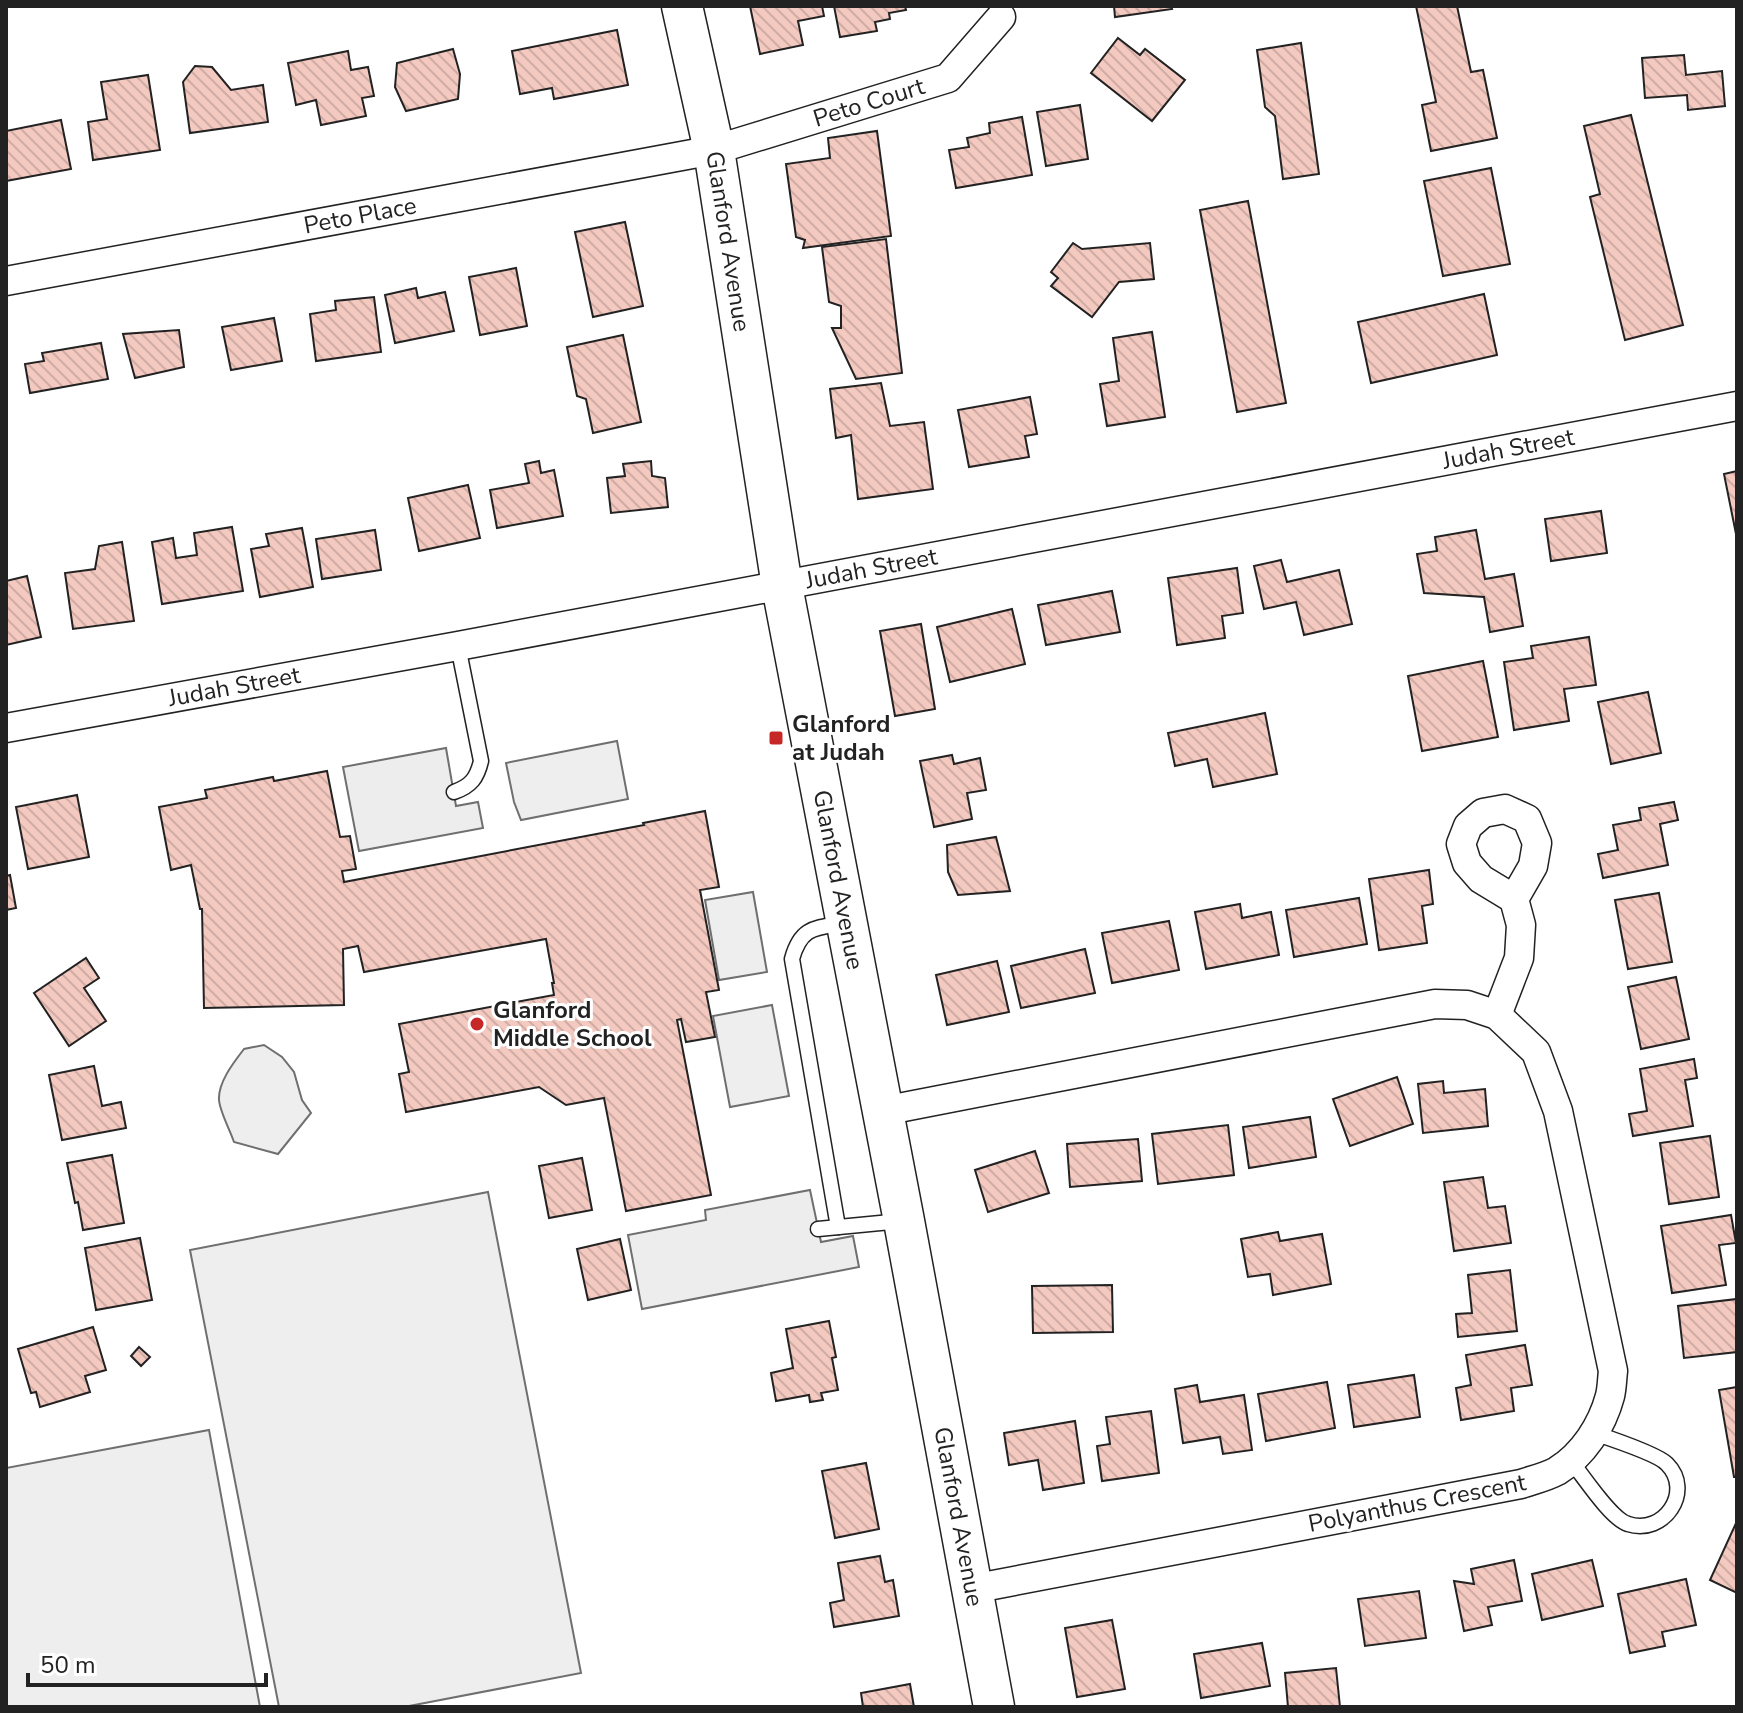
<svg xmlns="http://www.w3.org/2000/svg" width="1743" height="1713" viewBox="0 0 1743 1713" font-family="'Nunito Sans',sans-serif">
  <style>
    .green { fill: #eee; stroke: #6f6f6f; stroke-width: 2 }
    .parking { fill: #ededed; stroke: #6f6f6f; stroke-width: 2 }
    .building { fill: url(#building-back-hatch); stroke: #222; stroke-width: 2 }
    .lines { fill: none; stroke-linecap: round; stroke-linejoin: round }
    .service-casing { stroke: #222; stroke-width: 17 }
    .minor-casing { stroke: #222; stroke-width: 31 }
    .secondary-casing { stroke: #222; stroke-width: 43 }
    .service { stroke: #fff; stroke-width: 14 }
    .minor { stroke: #fff; stroke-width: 28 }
    .secondary { stroke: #fff; stroke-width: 40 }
    .poi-dot { fill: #c62828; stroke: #fff; stroke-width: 3 }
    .labels { text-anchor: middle; stroke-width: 6; stroke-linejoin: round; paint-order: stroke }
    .street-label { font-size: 24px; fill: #222; stroke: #fff }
    .poi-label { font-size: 24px; font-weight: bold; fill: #222; stroke: #fff; text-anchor: start }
  </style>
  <defs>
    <pattern id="building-back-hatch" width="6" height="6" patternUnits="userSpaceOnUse" patternTransform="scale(2)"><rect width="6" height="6" fill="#f3c9c0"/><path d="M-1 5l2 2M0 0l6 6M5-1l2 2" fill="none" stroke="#d0aca5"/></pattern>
  </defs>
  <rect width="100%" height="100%" fill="#fff"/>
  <g class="green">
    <path d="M617 741 628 799 521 820 514 802 506 763Z"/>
    <path d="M753 892 767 972 719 980 705 900Z"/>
    <path d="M772 1005 789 1096 730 1107 713 1016Z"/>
    <path d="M264 1045 282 1057 294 1072 302 1100 311 1113 278 1154 234 1142C230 1130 220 1112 219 1100 218 1082 234 1062 244 1049Z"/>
    <path d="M488 1192 581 1673 404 1707H279L190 1250Z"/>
    <path d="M209 1430 260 1707H6V1468Z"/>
  </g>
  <g class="parking">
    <path d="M446 748 456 806 478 802 483 828 359 851 343 767Z"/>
    <path d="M810 1190 821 1242 853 1236 859 1267 642 1309 628 1235 706 1220 705 1210Z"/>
  </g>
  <g class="building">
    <path d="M750 6H822L824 16 798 21 803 45 760 54Z"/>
    <path d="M834 6H905L906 10 889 13 890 19 875 22 877 31 840 37Z"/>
    <path d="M1114 6H1171L1172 9 1115 17Z"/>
    <path d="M1416 6H1457L1471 72 1483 70 1497 138 1431 151 1422 105 1436 102Z"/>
    <path d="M617 30 628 85 554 99 552 88 520 94 512 51Z"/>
    <path d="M1118 38 1140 55 1145 49 1185 80 1152 121 1091 73Z"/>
    <path d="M1301 43 1319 174 1283 179 1275 116 1265 107 1257 50Z"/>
    <path d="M453 49 460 74 458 99 406 111 395 87 397 63Z"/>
    <path d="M348 51 351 70 368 67 374 96 362 98 366 116 321 125 316 100 296 105 288 63Z"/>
    <path d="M1684 55 1686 75 1722 71 1725 106 1688 110 1687 95 1645 98 1642 58Z"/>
    <path d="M195 66 212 67 231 90 263 85 268 122 190 133 183 82Z"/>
    <path d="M148 75 160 150 93 160 88 122 107 119 101 82Z"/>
    <path d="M1080 105 1088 159 1046 166 1037 112Z"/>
    <path d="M1631 115 1683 325 1625 340 1590 197 1600 194 1584 126Z"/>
    <path d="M1022 117 1032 175 956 188 949 150 969 147 967 138 990 133 989 123Z"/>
    <path d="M61 120 71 169 6 181V131Z"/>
    <path d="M877 131 891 236 803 248 805 240 796 237 786 164 830 158 828 138Z"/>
    <path d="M1491 168 1510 264 1443 276 1424 181Z"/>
    <path d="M1248 201 1286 403 1237 412 1200 210Z"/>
    <path d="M625 222 643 306 593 317 575 232Z"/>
    <path d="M886 239 902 373 856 379 832 328H841V306L829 302 822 247Z"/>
    <path d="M1073 243 1082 249 1150 243 1154 279 1119 282 1092 317 1051 286 1058 278 1051 272Z"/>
    <path d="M516 268 527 326 480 335 469 277Z"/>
    <path d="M416 288 418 298 445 292 454 331 395 343 385 295Z"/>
    <path d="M1484 294 1497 355 1371 383 1358 322Z"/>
    <path d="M374 297 381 352 316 361 310 314 336 310 335 301Z"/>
    <path d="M274 318 282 361 231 370 222 327Z"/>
    <path d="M179 330 184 367 135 378 123 334Z"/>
    <path d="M1152 332 1165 417 1107 426 1100 384 1119 381 1113 338Z"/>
    <path d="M623 335 641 422 593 433 586 399 577 396 567 347Z"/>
    <path d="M101 343 108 379 30 393 25 364 44 361 42 353Z"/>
    <path d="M881 383 890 426 924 422 933 489 858 499 851 435 836 438 830 389Z"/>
    <path d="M1030 397 1037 434 1025 436 1029 457 969 467 958 410Z"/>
    <path d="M539 461 541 473 554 470 563 516 497 528 490 490 529 483 525 464Z"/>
    <path d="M651 461 652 476 665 478 668 507 611 513 607 478 625 476 623 464Z"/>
    <path d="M1737 471V533L1736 534 1724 474Z"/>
    <path d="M468 485 480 538 419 551 408 498Z"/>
    <path d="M1601 511 1607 553 1551 561 1545 519Z"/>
    <path d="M232 527 243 591 162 604 152 542 173 538 176 558 197 555 194 533Z"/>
    <path d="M302 528 313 587 260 597 251 549 269 546 266 534Z"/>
    <path d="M375 530 381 570 322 579 316 539Z"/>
    <path d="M1476 530 1485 579 1514 574 1523 626 1490 632 1484 597 1424 593 1417 554 1437 551 1435 537Z"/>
    <path d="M122 542 134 621 73 629 65 573 95 569 99 546Z"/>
    <path d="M1281 560 1287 582 1339 570 1352 624 1304 635 1296 602 1264 609 1254 566Z"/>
    <path d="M1237 568 1243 613 1222 616 1225 638 1177 645 1168 578Z"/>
    <path d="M27 576 41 637 6 645V581Z"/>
    <path d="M1112 591 1120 632 1046 645 1038 605Z"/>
    <path d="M1012 609 1025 664 950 682 937 627Z"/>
    <path d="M921 624 935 709 895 716 880 631Z"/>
    <path d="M1589 637 1596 685 1564 689 1569 721 1514 730 1504 662 1533 658 1531 646Z"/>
    <path d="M1483 661 1498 737 1422 751 1408 676Z"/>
    <path d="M1648 692 1661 753 1611 764 1598 702Z"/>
    <path d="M1265 713 1277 774 1213 787 1207 759 1175 766 1168 733Z"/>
    <path d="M952 755 954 764 980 758 986 790 967 793 972 819 934 827 920 761Z"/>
    <path d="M327 771 340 837 350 836 356 869 342 871 344 882 644 825 643 823 705 811 719 887 700 890 719 990 706 992 715 1037 686 1042 681 1019 677 1020 711 1195 626 1211 604 1098 566 1105 539 1087 406 1112 399 1074 409 1072 399 1024 554 995 552 983H554L546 939 364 972 358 946 343 949 344 1005 204 1008 202 909H200L191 865 171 870 159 807 207 798 205 790 273 777 274 781Z"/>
    <path d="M77 795 89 857 28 869 16 807Z"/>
    <path d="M1674 802 1678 820 1660 824 1668 865 1603 878 1598 854 1618 850 1613 825 1641 820 1639 808Z"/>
    <path d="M996 837 1010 891 958 895 948 872 947 845Z"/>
    <path d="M1429 870 1433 904 1422 906 1427 943 1379 950 1369 879Z"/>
    <path d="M10 875 16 908 6 910V876Z"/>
    <path d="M1659 893 1672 962 1628 969 1615 900Z"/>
    <path d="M1359 898 1367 944 1294 957 1286 910Z"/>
    <path d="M1240 904 1242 918 1271 912 1279 955 1206 969 1195 912Z"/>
    <path d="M1169 921 1179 970 1112 983 1102 933Z"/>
    <path d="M1085 949 1095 993 1021 1008 1011 966Z"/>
    <path d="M86 958 99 978 84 988 106 1021 69 1046 34 993Z"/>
    <path d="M997 961 1009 1012 947 1025 936 975Z"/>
    <path d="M1676 977 1689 1039 1641 1049 1628 987Z"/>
    <path d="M1694 1059 1697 1078 1685 1080 1693 1126 1633 1136 1629 1114 1647 1111 1640 1069Z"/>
    <path d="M94 1066 102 1106 121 1102 126 1128 62 1140 49 1075Z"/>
    <path d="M1397 1077 1413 1124 1350 1146 1333 1099Z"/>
    <path d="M1443 1081 1444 1093 1485 1089 1488 1126 1423 1133 1418 1084Z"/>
    <path d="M1310 1117 1316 1157 1249 1168 1243 1127Z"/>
    <path d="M1228 1125 1234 1175 1158 1184 1152 1134Z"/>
    <path d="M1710 1136 1719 1197 1669 1204 1660 1143Z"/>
    <path d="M1138 1139 1142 1181 1070 1187 1067 1144Z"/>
    <path d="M1035 1151 1049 1193 988 1212 975 1170Z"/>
    <path d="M112 1155 124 1223 83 1230 78 1202 75 1203 67 1163Z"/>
    <path d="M582 1158 592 1210 549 1218 539 1166Z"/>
    <path d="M1483 1177 1488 1208 1505 1206 1511 1243 1454 1251 1444 1182Z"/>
    <path d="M1731 1215 1736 1243 1719 1245 1726 1285 1672 1293 1661 1226Z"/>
    <path d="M1278 1232 1280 1241 1322 1234 1331 1284 1273 1295 1270 1274 1248 1277 1241 1239Z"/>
    <path d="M140 1238 152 1300 96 1310 85 1248Z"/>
    <path d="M620 1239 631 1290 588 1300 577 1249Z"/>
    <path d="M1510 1270 1517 1331 1458 1337 1456 1314 1472 1313 1468 1275Z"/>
    <path d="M1112 1285 1113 1332 1033 1333 1032 1286Z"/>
    <path d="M1737 1299V1352L1684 1358 1678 1306Z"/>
    <path d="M829 1321 836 1357 832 1358 838 1390 821 1393 823 1400 810 1402 809 1395 776 1401 771 1373 793 1368 786 1329Z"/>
    <path d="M93 1327 106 1370 85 1376 90 1392 40 1407 36 1392 31 1393 18 1349Z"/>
    <path d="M1525 1345 1532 1385 1511 1388 1514 1411 1461 1420 1456 1388 1471 1385 1466 1355Z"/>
    <path d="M139 1347 150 1357 141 1366 131 1356Z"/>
    <path d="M1414 1375 1420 1417 1354 1427 1348 1385Z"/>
    <path d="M1327 1382 1335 1428 1266 1441 1258 1394Z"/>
    <path d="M1197 1385 1200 1402 1244 1395 1252 1450 1223 1454 1220 1437 1183 1443 1175 1389Z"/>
    <path d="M1737 1387V1477H1734L1719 1390Z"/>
    <path d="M1151 1411 1159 1473 1102 1481 1097 1446 1110 1444 1106 1417Z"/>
    <path d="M1075 1421 1084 1483 1043 1490 1038 1460 1009 1465 1004 1433Z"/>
    <path d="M866 1463 879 1529 835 1538 822 1471Z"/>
    <path d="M1737 1521V1593L1710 1580Z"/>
    <path d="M880 1556 885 1582 893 1580 899 1616 834 1627 830 1603 844 1600 838 1563Z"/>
    <path d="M1514 1560 1522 1601 1488 1607 1492 1625 1464 1631 1454 1581 1474 1584 1471 1569Z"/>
    <path d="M1592 1560 1603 1606 1542 1620 1532 1574Z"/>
    <path d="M1686 1579 1696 1625 1662 1632 1665 1646 1630 1653 1618 1594Z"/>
    <path d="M1419 1591 1426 1638 1365 1646 1358 1599Z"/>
    <path d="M1112 1620 1125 1689 1077 1697 1065 1628Z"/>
    <path d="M1262 1643 1270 1686 1201 1698 1194 1654Z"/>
    <path d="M1336 1668 1340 1707H1288L1285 1673Z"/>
    <path d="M910 1684 914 1707H863L861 1693Z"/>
  </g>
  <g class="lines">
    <defs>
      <g id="service">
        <path d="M454 792C471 786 477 778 481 761L458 646"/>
        <path d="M838 1227 792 959C801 926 816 928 845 923"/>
        <path d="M818 1229 901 1221"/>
        <path d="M1571 1461C1584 1477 1611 1519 1628 1524 1664 1536 1694 1491 1667 1464 1659 1455 1609 1438 1594 1433"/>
      </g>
      <g id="minor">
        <path id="s1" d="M6 281 714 150 948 78 1001 17"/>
        <path id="s2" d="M6 728 458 646 1737 406"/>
        <path d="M1497 1015 1519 958 1521 925 1514 899 1533 866 1537 843 1527 819 1505 809 1483 813 1468 826 1461 844 1467 863 1481 879 1514 899"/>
        <path d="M883 1111 1435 1004 1467 1005 1497 1015 1536 1052 1558 1111 1613 1371C1612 1379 1612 1388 1610 1396 1602 1426 1583 1455 1557 1471 1546 1477 1533 1480 1521 1484L972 1589"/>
      </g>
      <g id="secondary">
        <path id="s3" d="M682 6 714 150 782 586 904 1221 994 1707"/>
      </g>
    </defs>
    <use href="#service" class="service-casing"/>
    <use href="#minor" class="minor-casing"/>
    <use href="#secondary" class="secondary-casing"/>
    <use href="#service" class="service"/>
    <use href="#minor" class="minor"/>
    <use href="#secondary" class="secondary"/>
  </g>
  <g class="poi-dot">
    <rect x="768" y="730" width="16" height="16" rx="4"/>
    <circle cx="477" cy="1024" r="8"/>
  </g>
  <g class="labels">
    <g class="street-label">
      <text dy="8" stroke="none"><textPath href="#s1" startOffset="882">Peto Court</textPath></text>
      <text dy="8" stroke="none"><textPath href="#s1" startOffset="360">Peto Place</textPath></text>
      <text dy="8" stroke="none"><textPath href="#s3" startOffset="240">Glanford Avenue</textPath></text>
      <text dy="8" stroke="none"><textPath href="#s2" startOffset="1528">Judah Street</textPath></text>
      <text dy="8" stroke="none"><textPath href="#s2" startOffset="880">Judah Street</textPath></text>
      <text dy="8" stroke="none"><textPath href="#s2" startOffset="232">Judah Street</textPath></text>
      <text dy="8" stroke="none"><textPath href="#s3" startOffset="888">Glanford Avenue</textPath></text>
      <text transform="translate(1417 1503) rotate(-11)" y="8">Polyanthus Crescent</text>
      <text dy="8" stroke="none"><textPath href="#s3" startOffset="1536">Glanford Avenue</textPath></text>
    </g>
    <g class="poi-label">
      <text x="792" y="732">Glanford<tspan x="792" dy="28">at Judah</tspan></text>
      <text x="493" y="1018">Glanford<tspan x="493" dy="28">Middle School</tspan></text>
    </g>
  </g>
  <rect width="1743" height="1713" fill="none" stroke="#222222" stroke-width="16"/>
  <path d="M28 1673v12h238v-12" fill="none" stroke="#222222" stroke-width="4"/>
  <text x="40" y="1673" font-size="24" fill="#222222" stroke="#ffffff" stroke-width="6" paint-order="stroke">50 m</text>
</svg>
